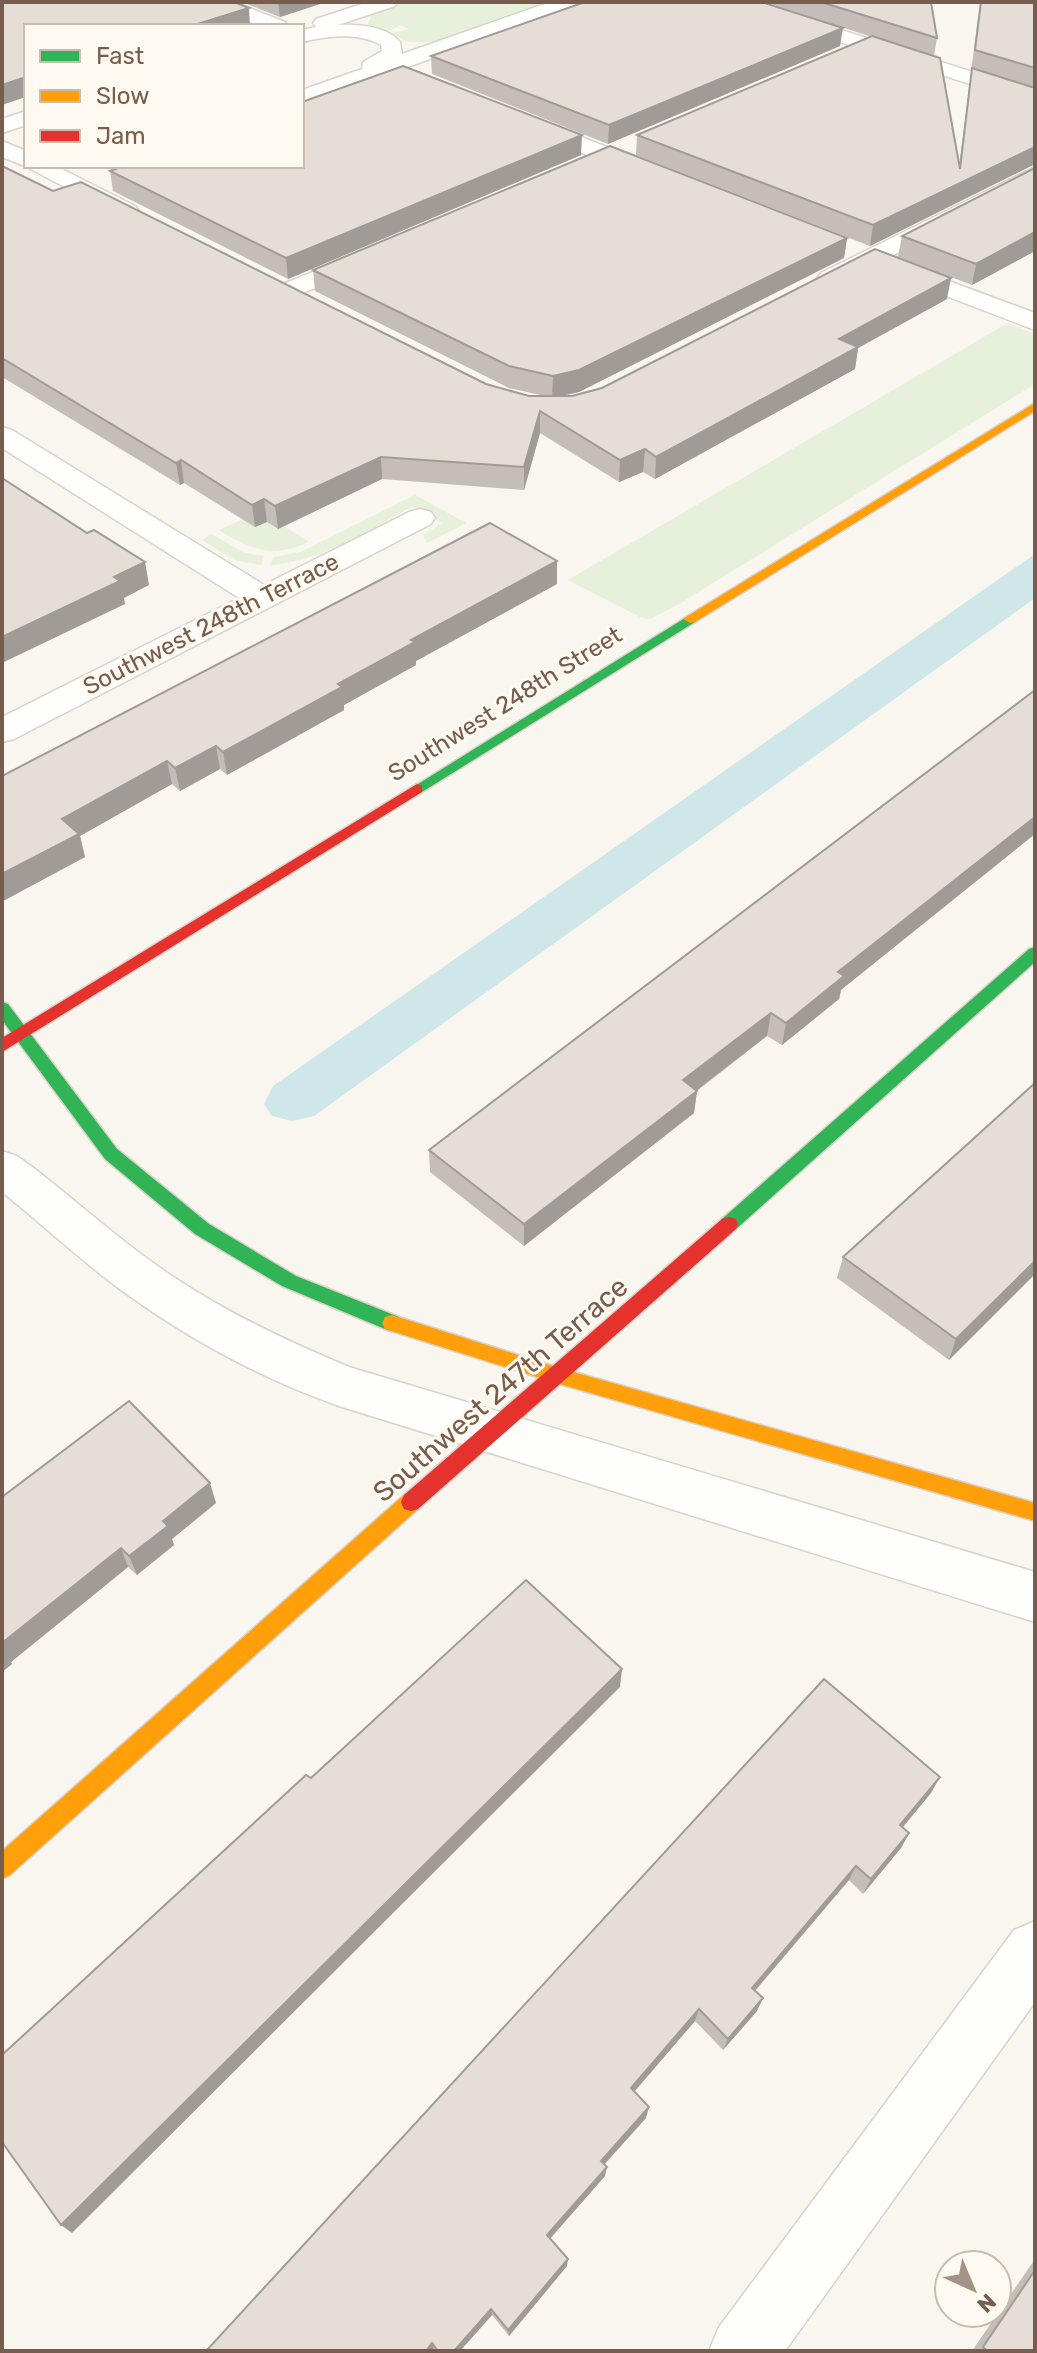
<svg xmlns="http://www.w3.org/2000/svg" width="1037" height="2353" viewBox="0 0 1037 2353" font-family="Rubik,sans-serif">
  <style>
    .green { fill: #e6f0da }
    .water { fill: #d0e7e9 }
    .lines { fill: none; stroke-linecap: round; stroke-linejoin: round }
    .street-casing { stroke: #d8d2cc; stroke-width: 3 }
    .fast-casing { stroke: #d9d1ca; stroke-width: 3 }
    .slow-casing { stroke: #d9d1ca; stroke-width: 3 }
    .jam-casing { stroke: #d9d1ca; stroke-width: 3 }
    .street { fill: #fefefd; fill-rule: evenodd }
    .fast { fill: #30b455; fill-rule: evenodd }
    .slow { fill: #ff9f0a; fill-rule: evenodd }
    .jam { fill: #e5322d; fill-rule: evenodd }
    .wall { fill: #c5beb8 }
    .shaded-wall { fill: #a09b96 }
    .building { fill: #e5ddd6; stroke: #a09b96; stroke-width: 2 }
    .labels { text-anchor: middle; stroke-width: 6; stroke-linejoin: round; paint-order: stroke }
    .far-street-label { font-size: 24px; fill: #785c4d; stroke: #fffaf1 }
    .street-label { font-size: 28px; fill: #785c4d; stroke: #fffaf1 }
  </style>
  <rect width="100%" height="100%" fill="#f9f5ef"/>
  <g class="green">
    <path d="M405 2H554L438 42H408L391 33 409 29 400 25 388 32 368 25 371 14Z"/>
    <path d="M1008 323 1035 335V384L679 604 650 619 642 618 568 580Z"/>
    <path d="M415 495 466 523 427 543 423 535 442 523 412 507C368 530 322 561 271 565L273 557 301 552Z"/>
    <path d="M243 519 267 522 278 529 283 526 309 542C272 558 252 551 219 530Z"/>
    <path d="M211 534 245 553 264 556 261 565 234 560 202 540Z"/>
  </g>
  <path class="water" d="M1035 554V598L314 1116 292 1121 272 1116 264 1104 273 1086Z"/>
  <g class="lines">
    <defs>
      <g id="street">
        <path d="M207 2H234L285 22 288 26H260L210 6Z"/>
        <path d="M368 2H398L395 6 338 25C358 24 387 26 400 42L402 54 550 2H579L576 6 405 68 456 87 459 92 456 97H440L385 74 302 103V90L362 69 363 62 382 51 381 45C356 32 328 36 302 42V30L316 27 313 23 316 19Z"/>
        <path d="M724 2H754L1035 92V105L727 6Z"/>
        <path d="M26 111V125L2 133V119Z"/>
        <path d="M527 116 661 168 664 173 661 178H645L519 128 516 123Z"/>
        <path d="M2 141 26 151V166H56L135 206 139 211 135 216H119L27 167 2 157Z"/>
        <path d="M1035 167V183L839 283H821L817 278 821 273Z"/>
        <path d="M368 250 377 252 380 257 377 262 296 296H278L274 291 278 286Z"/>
        <path d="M892 260 1035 313V330L883 272 880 267 883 262Z"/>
        <path d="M2 427 12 430 264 585 409 512 420 509 431 512 435 518 431 524 14 739 2 742V717L239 598 2 448Z"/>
        <path d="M2 1151 17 1156 35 1169C81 1205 125 1245 175 1278 229 1314 289 1342 349 1367L1035 1572V1622L339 1406C262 1379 187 1338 121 1290 80 1260 42 1224 2 1192Z"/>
        <path d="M1035 1921V2002L785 2351H709L719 2327 1014 1930Z"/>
      </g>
      <g id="fast">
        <path d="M690 615 697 619 695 622 422 792H412L410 789Z"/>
        <path d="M1035 947V962L736 1229H722L720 1224 722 1219 1029 949Z"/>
        <path d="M2 1002 8 1004 117 1149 209 1224 296 1276 399 1317 402 1323 399 1329 392 1331 385 1329 282 1286 195 1234 105 1159 2 1020Z"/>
      </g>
      <g id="slow">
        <path d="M1035 403V411L695 622 690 623 683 619Z"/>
        <path d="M392 1315 556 1367 1035 1503V1521L556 1383 385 1329 382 1323 385 1317Z"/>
        <path d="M411 1493 418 1495 421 1502 418 1509 10 1875 2 1879V1851L404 1495Z"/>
      </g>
      <g id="jam">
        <path d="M417 784 422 786V792L2 1052V1038Z"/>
        <path d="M729 1217 736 1219 738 1224 736 1229 418 1509 411 1511 404 1509 401 1502 404 1495 722 1219Z"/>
      </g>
    </defs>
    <use href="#street" class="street-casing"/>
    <use href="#fast" class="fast-casing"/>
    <use href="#slow" class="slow-casing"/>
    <use href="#jam" class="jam-casing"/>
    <use href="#street" class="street"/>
    <use href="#fast" class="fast"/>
    <use href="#slow" class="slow"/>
    <use href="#jam" class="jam"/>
  </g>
  <g class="wall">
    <path d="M242 2H326L280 17Z"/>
    <path d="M764 2H931L937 38 934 56 959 166 980 2H1035V164L870 246 636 155 637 135 872 37Z"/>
    <path d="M840 46 608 144 432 74 431 56Z"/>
    <path d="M581 155 288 279 113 191 110 171Z"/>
    <path d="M2 166 53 191 486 384 529 396H545L509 388 315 291 313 270 847 238 844 258 579 392 561 396H572L947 299 858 348 855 369 655 479 643 472 619 482 540 433 524 490 382 479 278 529 267 522 255 527 184 483 180 485 2 377Z"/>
    <path d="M1035 168V251L972 285 898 257 902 236Z"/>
    <path d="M557 584 416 661V665L344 705V710L227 775 220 769 180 791 172 784 80 836 85 857 3 901 2 900V776Z"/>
    <path d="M1035 690 841 990 839 999 782 1045 767 1036 697 1091 694 1113 524 1246 430 1172 429 1150Z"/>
    <path d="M843 1257 1035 1274 949 1360 837 1278Z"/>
    <path d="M2 1497 216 1503 172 1539 174 1545 137 1575 128 1567 11 1662 12 1664 2 1672Z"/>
    <path d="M931 1793 903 1827 909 1833 901 1848 863 1894 849 1880 755 1991 757 2011 723 2050 695 2021 634 2091 646 2118 604 2165 605 2176 550 2239 567 2266 509 2336 492 2315 460 2351H436L434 2348 206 2351Z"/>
    <path d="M1035 2259V2351H972Z"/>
  </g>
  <g class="shaded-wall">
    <path d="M278 2H326L280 17Z"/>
    <path d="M249 8 250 26H191Z"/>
    <path d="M843 28 840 46 608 144 609 125Z"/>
    <path d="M26 77V97L2 105V85Z"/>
    <path d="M582 135 581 155 288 279 286 258Z"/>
    <path d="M1035 147V164L870 246 873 225Z"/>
    <path d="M1035 232V251L972 285 976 264Z"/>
    <path d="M847 238 844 258 579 392 552 398 553 376Z"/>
    <path d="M951 278 947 299 858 348 855 369 655 479 656 457 839 339Z"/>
    <path d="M540 411V433L524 490V467Z"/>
    <path d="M645 449 643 472 619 482 620 460Z"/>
    <path d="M381 457 382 479 278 529 275 506Z"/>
    <path d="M181 460 184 483 180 485 176 463Z"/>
    <path d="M264 499 267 522 255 527 252 505Z"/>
    <path d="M557 561V584L416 661V665L344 705V710L227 775 223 752 411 640Z"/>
    <path d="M145 562 149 585 124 598 125 604 2 663V637L114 577Z"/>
    <path d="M216 746 220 769 180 791 175 768Z"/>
    <path d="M167 761 172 784 80 836 85 857 3 901 2 874 62 819Z"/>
    <path d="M1035 817V834L841 990 839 999 782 1045 786 1023 838 972Z"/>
    <path d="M771 1013 767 1036 680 1103 683 1080Z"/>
    <path d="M697 1091 694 1113 524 1246V1224Z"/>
    <path d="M1035 1261V1274L949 1360 956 1339Z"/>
    <path d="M210 1483 216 1503 172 1539 174 1545 137 1575 129 1556 163 1521Z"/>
    <path d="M121 1548 128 1567 11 1662 12 1664 2 1672V1643Z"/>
    <path d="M622 1669 620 1687 72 2233 61 2225Z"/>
    <path d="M940 1777 931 1793 892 1840 900 1825Z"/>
    <path d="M909 1833 901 1848 863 1894 871 1879Z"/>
    <path d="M856 1866 849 1880 747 2000 752 1988Z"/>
    <path d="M763 1998 757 2011 723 2050 728 2039Z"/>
    <path d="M699 2009 695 2021 629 2098 631 2088Z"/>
    <path d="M649 2107 646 2118 599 2170 601 2161Z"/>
    <path d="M607 2167 605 2176 546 2243 547 2235Z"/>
    <path d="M568 2259 567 2266 509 2336 508 2330Z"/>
    <path d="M491 2309 492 2315 460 2351H454Z"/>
    <path d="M432 2343 434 2348 432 2351H426Z"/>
  </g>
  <g class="building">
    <path d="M2 2H234L249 8 191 26H26V77L2 85Z"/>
    <path d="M585 2H761L843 28 609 125 431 56Z"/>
    <path d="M821 2H931L937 38Z"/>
    <path d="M981 2H1035V68L975 50Z"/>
    <path d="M872 36 940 58 960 169 972 68 1035 88V147L873 225 637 135Z"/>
    <path d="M403 66 582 135 286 258 110 171 124 166H302V102Z"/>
    <path d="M610 146 847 238 579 370 553 376 509 366 313 270Z"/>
    <path d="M2 166 53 191 81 182 486 384 529 396H572L602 388 875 249 951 278 839 339 858 347 656 457 645 449 620 460 540 411 524 467 381 457 275 506 264 499 252 505 181 460 176 463 2 358Z"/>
    <path d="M1035 168V232L976 264 902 236Z"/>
    <path d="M2 478 87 533 94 530 145 562 114 577 120 581 2 637Z"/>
    <path d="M490 523 557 561 411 640 415 642 338 684 342 687 223 752 216 746 175 768 167 761 62 819 79 834 2 874V776Z"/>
    <path d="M1035 690V817L838 972 844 976 786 1023 771 1013 683 1080 697 1091 524 1224 429 1150Z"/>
    <path d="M1035 1083V1261L956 1339 843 1257Z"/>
    <path d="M129 1401 210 1483 163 1521 168 1526 129 1556 121 1548 2 1643V1497Z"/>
    <path d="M526 1580 622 1669 61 2225 2 2142V2055L306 1775 311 1778Z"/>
    <path d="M824 1679 940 1777 900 1825 909 1833 871 1879 856 1866 752 1988 763 1998 728 2039 699 2009 631 2088 649 2107 601 2161 607 2167 547 2235 568 2259 508 2330 491 2309 454 2351H438L432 2343 426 2351H206Z"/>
    <path d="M1035 2270V2351H987L983 2347Z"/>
  </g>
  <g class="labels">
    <g class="far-street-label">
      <text transform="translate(211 624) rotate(-27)" y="8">Southwest 248th Terrace</text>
      <text transform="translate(505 704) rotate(-32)" y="8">Southwest 248th Street</text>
    </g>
    <g class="street-label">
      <text transform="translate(500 1389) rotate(-41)" y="10">Southwest 247th Terrace</text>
    </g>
  </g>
  <rect width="1037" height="2353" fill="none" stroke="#785c4d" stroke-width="8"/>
  <rect x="24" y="24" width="280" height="144" fill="#fffaf1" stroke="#c9bbaf" stroke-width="2"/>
  <rect x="40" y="50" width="40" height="12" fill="#30b455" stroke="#c9bbaf" stroke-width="2"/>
  <text x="96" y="64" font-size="24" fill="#785c4d">Fast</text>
  <rect x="40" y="90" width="40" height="12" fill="#ff9f0a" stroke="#c9bbaf" stroke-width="2"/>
  <text x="96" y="104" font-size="24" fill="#785c4d">Slow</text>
  <rect x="40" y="130" width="40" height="12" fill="#e5322d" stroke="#c9bbaf" stroke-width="2"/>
  <text x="96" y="144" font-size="24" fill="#785c4d">Jam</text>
  <g transform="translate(973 2289) rotate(136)"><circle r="38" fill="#fffaf1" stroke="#c9bbaf" stroke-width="2"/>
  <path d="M0-6L14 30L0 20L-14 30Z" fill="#a59286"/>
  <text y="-12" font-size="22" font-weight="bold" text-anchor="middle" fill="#785c4d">N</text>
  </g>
</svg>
